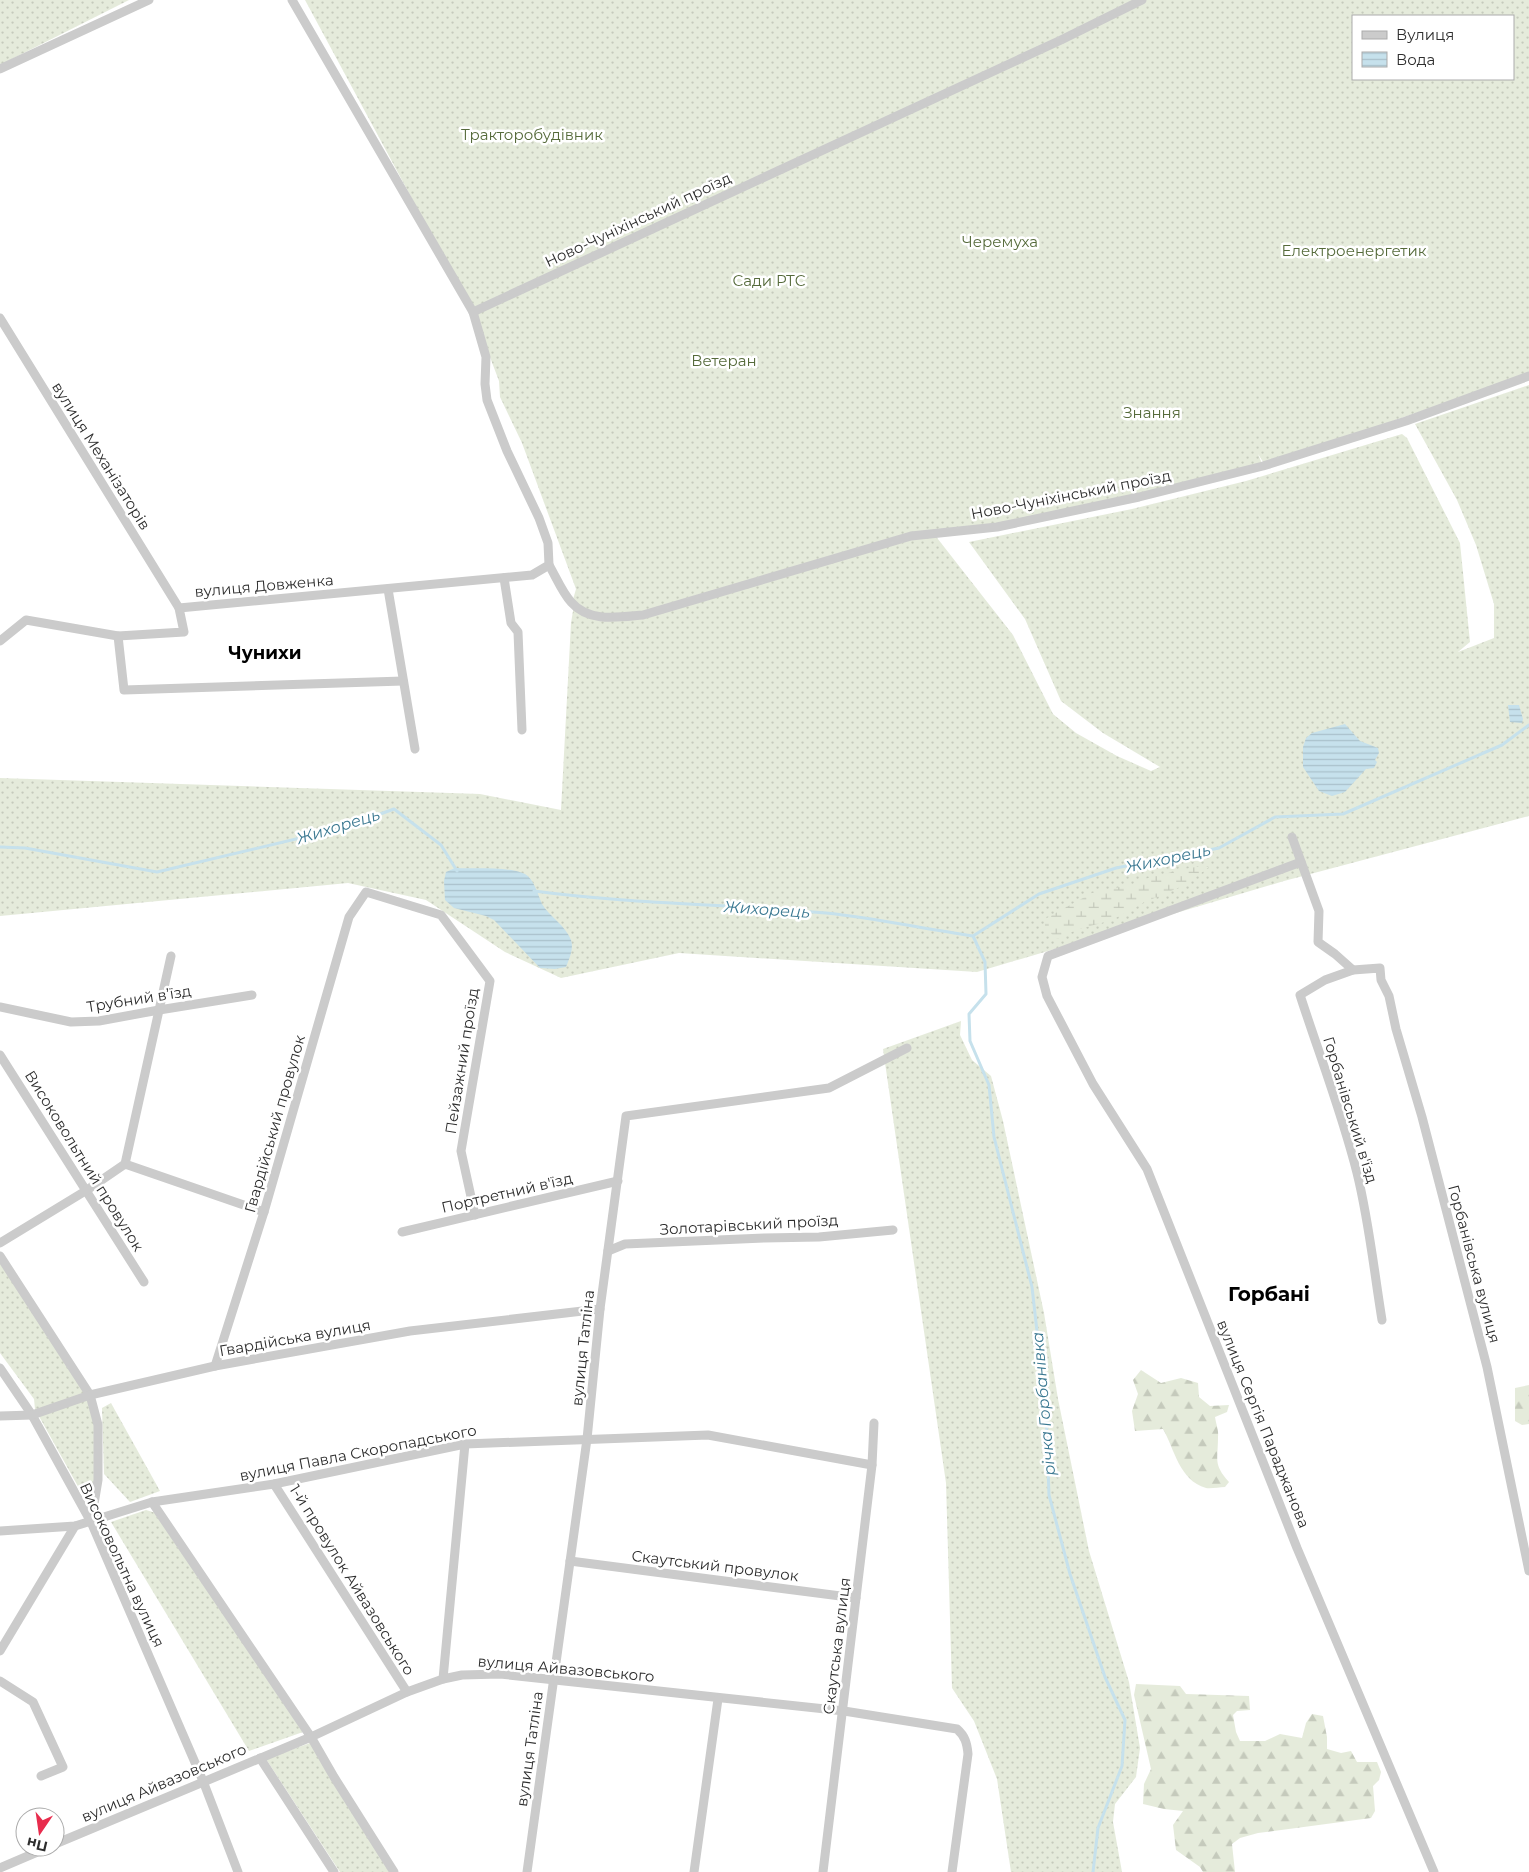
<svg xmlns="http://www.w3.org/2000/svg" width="1529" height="1872" viewBox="0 0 1529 1872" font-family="Montserrat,sans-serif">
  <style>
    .grass { fill: url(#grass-dots); fill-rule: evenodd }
    .forest { fill: url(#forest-firs) }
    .wetland { fill: url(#wetland-marsh) }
    .water { fill: url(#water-rules) }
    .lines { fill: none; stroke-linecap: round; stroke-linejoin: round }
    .stream { stroke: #c6e1ec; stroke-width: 3 }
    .street { stroke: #cbcbcb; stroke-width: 9 }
    .labels { text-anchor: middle; stroke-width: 5; stroke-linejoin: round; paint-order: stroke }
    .park-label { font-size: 15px; fill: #556a3a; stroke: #fff }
    .street-label { font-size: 15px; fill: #2e2e2e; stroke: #fff }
    .water-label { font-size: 16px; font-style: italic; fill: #3a7891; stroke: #fff }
    .quarter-label { font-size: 18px; font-weight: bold; fill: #000; stroke: #fff }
    .district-label { font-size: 20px; font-weight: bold; fill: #000; stroke: #fff }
  </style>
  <defs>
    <pattern id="grass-dots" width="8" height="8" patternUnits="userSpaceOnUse" patternTransform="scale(1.25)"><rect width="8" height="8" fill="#e5ebdb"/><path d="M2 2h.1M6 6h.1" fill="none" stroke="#c5cabc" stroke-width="1.8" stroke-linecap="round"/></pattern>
    <pattern id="forest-firs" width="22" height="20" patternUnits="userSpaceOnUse" patternTransform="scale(1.25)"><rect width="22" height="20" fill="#e5ebdb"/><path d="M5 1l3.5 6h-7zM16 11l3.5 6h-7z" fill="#c5cabc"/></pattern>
    <pattern id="wetland-marsh" width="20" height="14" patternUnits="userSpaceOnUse" patternTransform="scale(1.25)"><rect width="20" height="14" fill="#e5ebdb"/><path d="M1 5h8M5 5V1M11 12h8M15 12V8" fill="none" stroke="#c5cabc"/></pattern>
    <pattern id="water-rules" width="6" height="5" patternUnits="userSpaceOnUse" patternTransform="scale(1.25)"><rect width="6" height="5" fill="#c6e1ec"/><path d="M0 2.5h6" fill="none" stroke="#aac1cb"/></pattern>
  </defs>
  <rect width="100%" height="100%" fill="#fff"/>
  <g class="grass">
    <path d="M0 0H129L0 65Z"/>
    <path d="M305 0H1529V374L1265 465 1258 454 1263 466 1023 521 934 534 1013 635 1053 714 1076 733 1117 756 1151 771 1160 767 1103 733 1061 701 1025 619 969 542 1132 509 1246 481 1402 434 1407 438 1460 543 1470 642 1458 652 1494 638V604L1476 545 1457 500 1415 424 1529 385V816L1284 881 977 972 679 953 561 978 505 952 426 900 348 883 0 916V778L480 794 561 810 571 623 574 605 572 603 576 589 522 443 500 397 499 381 473 312ZM1353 16H1513V79H1353Z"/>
    <path d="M961 1021 960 1035 972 1060 991 1076 1003 1121 1044 1313 1058 1399 1089 1551 1129 1682 1140 1748 1136 1777 1115 1804 1113 1822 1122 1872H1011L997 1779 974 1721 952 1688 946 1483 883 1049Z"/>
    <path d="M0 1262 89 1398 95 1425 94 1483 85 1499 35 1409 34 1399 0 1353Z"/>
    <path d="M111 1403 160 1491 130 1502 104 1474 102 1408Z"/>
    <path d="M146 1510 156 1513 303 1732 249 1751 111 1522Z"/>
    <path d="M310 1743 390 1872H340L266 1759Z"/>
  </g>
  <g class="forest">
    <path d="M1141 1370 1161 1383 1181 1378 1198 1383 1199 1397 1210 1406 1229 1405 1227 1412 1215 1417C1216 1424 1219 1431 1218 1437 1218 1460 1213 1464 1229 1482L1225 1487C1219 1487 1211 1489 1206 1488 1179 1480 1175 1450 1163 1429L1135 1431 1132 1411 1138 1394 1133 1380Z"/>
    <path d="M1529 1385V1424L1522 1425 1515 1421V1388Z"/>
    <path d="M1136 1684 1180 1686 1186 1694 1249 1696 1250 1710 1237 1711 1233 1715 1236 1732 1240 1741H1265L1280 1734 1302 1738 1306 1723 1312 1714 1323 1716 1327 1737V1749L1341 1753 1351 1751 1357 1762H1377L1381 1772 1379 1780 1373 1786 1375 1811 1371 1818 1258 1833 1240 1838 1232 1844 1235 1872H1203L1200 1867 1176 1850 1173 1825 1183 1811 1164 1809 1143 1804 1144 1784 1151 1769 1134 1695Z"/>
  </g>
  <path class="wetland" d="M1194 867H1209L1185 885 1145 902 1112 920 1076 930 1057 939 1045 928V919L1092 893 1130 885 1151 877Z"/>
  <g class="water">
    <path d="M1508 705H1519L1523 719 1522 723 1510 722Z"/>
    <path d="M1345 724 1360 741 1378 748 1379 753 1375 760 1377 762 1374 768 1366 769 1345 792 1332 796 1319 791 1303 767V747L1306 738 1312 733Z"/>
    <path d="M455 868C474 869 508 866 525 874 534 879 538 895 542 904 549 916 566 926 571 940 574 949 569 959 566 967L555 969 540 968 494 920 486 916 454 908 445 900 444 881 446 872Z"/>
  </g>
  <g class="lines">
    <g class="stream">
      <path d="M0 847 25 848 157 872 342 828 394 809 441 845 457 871"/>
      <path d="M534 891C631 904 729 904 826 913 875 918 924 929 973 936L1039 894 1116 868 1219 848 1275 817 1343 814 1502 745 1529 725"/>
      <path d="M973 936 985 962 986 994 969 1014 970 1041 989 1085 994 1137 1032 1287 1046 1411 1049 1495 1070 1574 1105 1677 1125 1720 1122 1766 1098 1828 1093 1872"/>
    </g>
    <g class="street">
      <path d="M0 69 149 0"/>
      <path d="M473 312 1061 40 1142 0"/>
      <path d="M0 318 179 608 184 632 118 636 26 620 0 641"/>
      <path d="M549 565C556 577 562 592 571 602 589 623 619 617 643 615L911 536 997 527 1139 497 1263 466 1406 421 1529 376"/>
      <path d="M504 578 511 623 518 632 522 730"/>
      <path d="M388 589 415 749"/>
      <path d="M179 608 532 575 549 565 548 543 539 518 507 451 487 400 485 384 486 357 473 312 292 0"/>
      <path d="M118 636 124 690 403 681"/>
      <path d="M1292 837 1319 911 1318 942 1335 954 1353 970"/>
      <path d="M1301 862 1048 956 1042 977 1047 996 1093 1084 1147 1169 1297 1548 1434 1872"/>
      <path d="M0 1007 71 1022 99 1021 159 1010 252 995"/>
      <path d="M0 1055 144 1282"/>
      <path d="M125 1164 171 956"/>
      <path d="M402 1232 618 1181"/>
      <path d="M0 1243 87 1190 125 1164 264 1212"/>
      <path d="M608 1251 625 1244 764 1238 819 1237 893 1230"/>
      <path d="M0 1256 90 1395 98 1425V1480L91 1522"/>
      <path d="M1382 1320C1374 1271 1369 1221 1357 1173 1342 1113 1319 1054 1300 995L1325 980 1353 970 1380 968 1381 980 1389 996 1396 1029 1422 1117 1487 1367 1529 1571"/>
      <path d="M215 1366 264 1212 349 917 366 892 441 915 490 981 461 1151 475 1215"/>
      <path d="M0 1368 32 1415 91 1522 203 1781 238 1872"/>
      <path d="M0 1416 32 1415 90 1395 215 1366 410 1331 600 1309"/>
      <path d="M274 1484 407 1692"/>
      <path d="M152 1502 311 1737 334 1777 394 1872"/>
      <path d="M0 1531 75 1526 152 1502 274 1484 465 1444 708 1435 872 1465"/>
      <path d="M570 1561 856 1598"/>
      <path d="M0 1651 75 1526"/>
      <path d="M443 1679 465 1444"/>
      <path d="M0 1681 33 1702 63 1767 41 1776"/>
      <path d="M260 1758 334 1872"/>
      <path d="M55 1844 311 1737 407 1692 443 1679 462 1675 500 1674 844 1711 957 1729C965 1736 967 1743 968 1754L952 1872"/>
      <path d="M0 1868 49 1847"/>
      <path d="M527 1872 587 1439 600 1309 626 1116 829 1088 907 1048"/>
      <path d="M694 1872 718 1699"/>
      <path d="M823 1872 872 1465 874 1423"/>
    </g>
  </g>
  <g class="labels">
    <g class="park-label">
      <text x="532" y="140">Тракторобудівник</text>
      <text x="1000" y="247">Черемуха</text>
      <text x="1354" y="256">Електроенергетик</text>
      <text x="769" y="286">Сади РТС</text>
      <text x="724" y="366">Ветеран</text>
      <text x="1152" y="418">Знання</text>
    </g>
    <g class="street-label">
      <text transform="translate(638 220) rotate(-25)" y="5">Ново-Чуніхінський проїзд</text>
      <text transform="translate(101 456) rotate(58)" y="5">вулиця Механізаторів</text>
      <text transform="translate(1071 495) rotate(-11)" y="5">Ново-Чуніхінський проїзд</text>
      <text transform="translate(264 586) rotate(-5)" y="5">вулиця Довженка</text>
      <text transform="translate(139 999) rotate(-9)" y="5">Трубний в’їзд</text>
      <text transform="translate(462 1061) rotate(-81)" y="5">Пейзажний проїзд</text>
      <text transform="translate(1350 1110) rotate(73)" y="5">Горбанівський в'їзд</text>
      <text transform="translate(275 1124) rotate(-74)" y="5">Гвардійський провулок</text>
      <text transform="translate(84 1161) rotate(58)" y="5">Високовольтний провулок</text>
      <text transform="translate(507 1193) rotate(-13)" y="5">Портретний в'їзд</text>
      <text transform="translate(749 1225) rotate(-3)" y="5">Золотарівський проїзд</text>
      <text transform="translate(1474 1264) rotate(75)" y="5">Горбанівська вулиця</text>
      <text transform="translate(295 1338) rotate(-10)" y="5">Гвардійська вулиця</text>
      <text transform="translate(583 1348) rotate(-84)" y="5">вулиця Татліна</text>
      <text transform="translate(1263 1424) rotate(68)" y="5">вулиця Сергія Параджанова</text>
      <text transform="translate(358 1453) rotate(-11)" y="5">вулиця Павла Скоропадського</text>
      <text transform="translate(122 1565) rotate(65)" y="5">Високовольтна вулиця</text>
      <text transform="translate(715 1566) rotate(7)" y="5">Скаутський провулок</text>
      <text transform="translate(352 1580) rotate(58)" y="5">1-й провулок Айвазовського</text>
      <text transform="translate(837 1646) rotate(-83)" y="5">Скаутська вулиця</text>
      <text transform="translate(566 1669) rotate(5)" y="5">вулиця Айвазовського</text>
      <text transform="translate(530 1749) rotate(-82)" y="5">вулиця Татліна</text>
      <text transform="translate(164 1783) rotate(-23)" y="5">вулиця Айвазовського</text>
    </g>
    <g class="water-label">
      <text transform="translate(338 826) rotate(-17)" y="6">Жихорець</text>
      <text transform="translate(1168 858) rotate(-12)" y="6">Жихорець</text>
      <text transform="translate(767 909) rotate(4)" y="6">Жихорець</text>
      <text transform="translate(1043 1404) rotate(-95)" y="6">річка Горбанівка</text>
    </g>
    <g class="quarter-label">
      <text x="265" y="659">Чунихи</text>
    </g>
    <g class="district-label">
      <text x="1269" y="1301">Горбані</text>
    </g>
  </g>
  <rect x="1352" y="15" width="162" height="65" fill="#ffffff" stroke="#ababab"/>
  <rect x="1362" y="31" width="25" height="8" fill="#cbcbcb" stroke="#ababab"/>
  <text x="1396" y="40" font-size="15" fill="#2e2e2e">Вулиця</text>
  <rect x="1362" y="52" width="25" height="15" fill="url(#water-rules)" stroke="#ababab"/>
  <text x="1396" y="65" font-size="15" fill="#2e2e2e">Вода</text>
  <g transform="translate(40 1832) rotate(193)"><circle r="24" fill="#ffffff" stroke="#ababab"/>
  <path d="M0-4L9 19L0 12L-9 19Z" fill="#e82c4d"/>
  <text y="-8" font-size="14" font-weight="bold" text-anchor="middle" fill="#2e2e2e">Пн</text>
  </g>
</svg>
